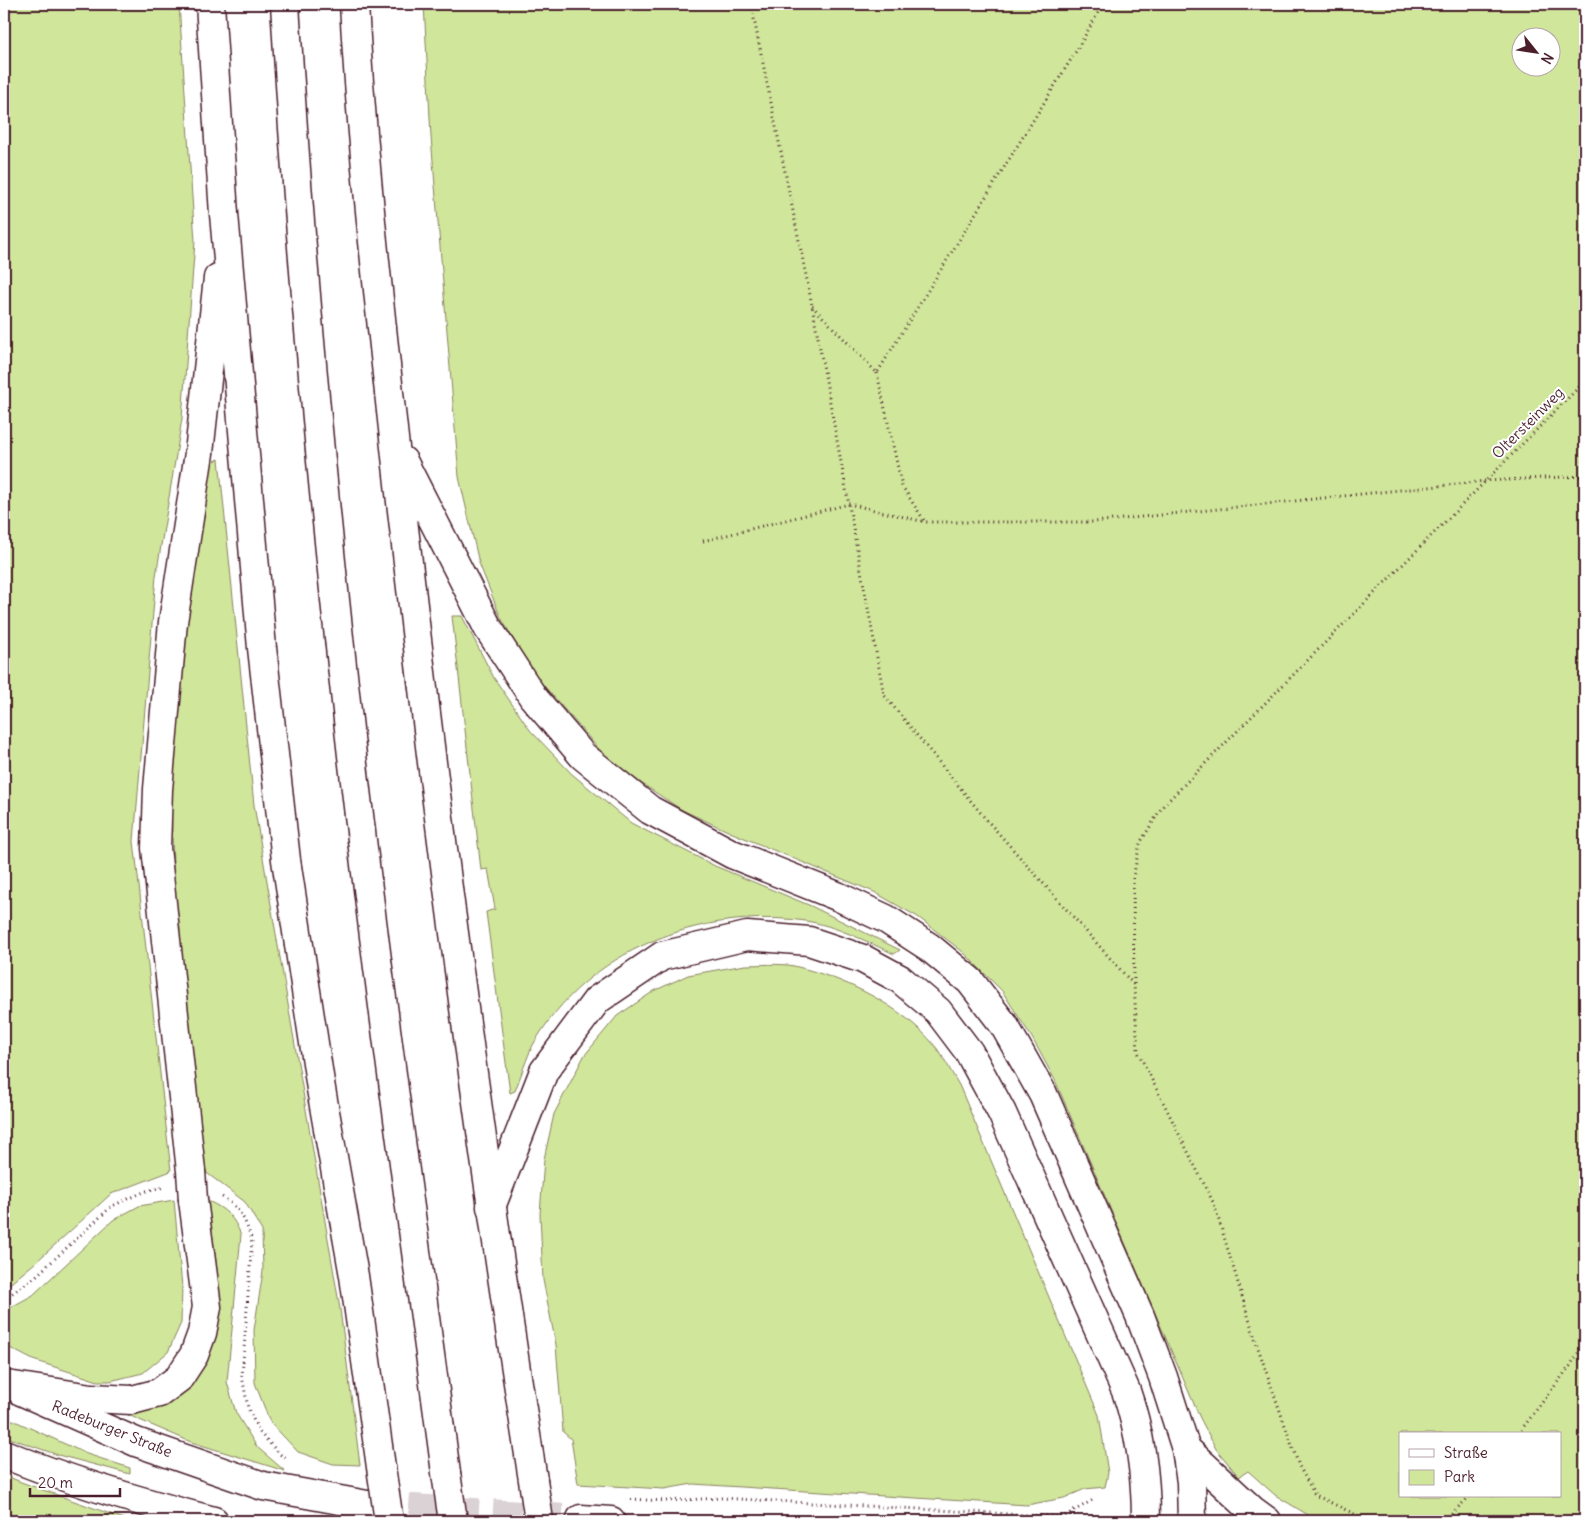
<svg xmlns="http://www.w3.org/2000/svg" width="1589" height="1525" viewBox="0 0 1589 1525" font-family="Delius,sans-serif">
  <style>
    .green { fill: #cfe69b; stroke: #8c8263; fill-rule: evenodd }
    .lines { fill: none; stroke-linecap: round; stroke-linejoin: round }
    .major-tunnel { stroke: #dbd2d5; stroke-width: 28; stroke-dasharray: 28 14; stroke-linecap: butt }
    .major-casing { stroke: #4a1f2b; stroke-width: 31 }
    .highway-casing { stroke: #4a1f2b; stroke-width: 31 }
    .path { stroke: #4a1f2b; stroke-width: 3; stroke-dasharray: 1 4; stroke-linecap: butt }
    .major { stroke: #fff; stroke-width: 28 }
    .highway { stroke: #fff; stroke-width: 28 }
    .highway-bridge-casing { stroke: #4a1f2b; stroke-width: 31; stroke-linecap: butt }
    .highway-bridge { stroke: #fff; stroke-width: 28 }
    .labels { text-anchor: middle; stroke-width: 4; stroke-linejoin: round; paint-order: stroke }
    .street-label { font-size: 15px; fill: #4a1f2b; stroke: #fff }
  </style>
  <rect width="100%" height="100%" fill="#fff"/>
  <filter id="ink" filterUnits="userSpaceOnUse"><feTurbulence type="fractalNoise" baseFrequency=".02" numOctaves="2"/><feDisplacementMap in="SourceGraphic" scale="10" xChannelSelector="R" yChannelSelector="G"/><feConvolveMatrix kernelMatrix="1 2 1 2 8 2 1 2 1" color-interpolation-filters="sRGB"/></filter>
  <g filter="url(#ink)">
    <g class="green">
      <path d="M4 4H179L195 241 182 419 156 576 134 841 171 1171 111 1194 36 1262 11 1283 4 1286Z"/>
      <path d="M424 4H1585V1521H1318L1275 1495 1248 1471 1239 1477 1216 1449 1200 1418 1055 1080 1031 1036 1002 991 963 952 918 917 874 892 730 832 682 810 641 783 604 755 532 672 500 616 479 563 459 477 431 137ZM1522 38H1552V68H1522ZM1400 1434H1560V1496H1400Z"/>
      <path d="M219 459 254 805 340 1309 360 1465 333 1464 298 1452 270 1422 255 1383 254 1330 263 1271 262 1231 245 1202 204 1171 181 971 173 867 170 767 193 556 210 463Z"/>
      <path d="M452 616H462L494 678 530 730 572 774 631 823 715 866 811 906 900 950 894 954C868 942 834 925 806 921 700 907 587 950 533 1045 526 1059 521 1076 515 1091L510 1093 486 912 495 909 488 869 481 870Z"/>
      <path d="M745 965C760 965 779 963 794 966 844 978 902 1005 935 1046 944 1057 951 1072 959 1085L1099 1415 1108 1473 1105 1487 1085 1489 1064 1498 1027 1505 693 1484 664 1489 578 1484 571 1439 563 1432 556 1345 543 1280 540 1214 544 1159 554 1114 584 1056 617 1016 654 991 688 975Z"/>
      <path d="M174 1200 182 1287 181 1323 168 1352 143 1373 110 1381H98L33 1360 4 1345V1311L33 1295 113 1220 139 1206Z"/>
      <path d="M208 1201C226 1209 234 1217 241 1235L227 1382 236 1413 257 1447 285 1471 191 1442 128 1415C145 1410 166 1405 180 1392 238 1343 215 1266 208 1201Z"/>
      <path d="M4 1416 87 1454 130 1468V1474L58 1455 4 1436Z"/>
      <path d="M4 1475 21 1482 130 1521H4Z"/>
    </g>
    <g class="lines">
      <path class="major-tunnel" d="M367 1505 581 1519"/>
      <defs>
        <g id="major">
          <path d="M21 1391 136 1442 263 1486 367 1505"/>
          <path d="M4 1454C72 1482 144 1503 214 1521"/>
          <path d="M581 1519 611 1521"/>
        </g>
        <g id="highway">
          <path d="M210 4 224 214 262 648 286 860 321 1089 354 1276 381 1467"/>
          <path d="M285 4C299 246 322 488 349 729 377 978 413 1225 446 1473"/>
          <path d="M354 4C363 170 383 336 401 502 438 829 482 1155 533 1480"/>
          <path d="M403 461 488 628 533 697 583 756 650 810 732 854 837 896 886 919 929 947 970 981 1004 1025 1043 1094 1140 1316 1163 1377 1186 1449 1191 1482 1192 1521"/>
          <path d="M191 1171 156 848 158 789 173 622 199 453 218 278"/>
          <path d="M491 1207 544 1071 597 1000 662 956 747 936 809 941 863 959 900 979 938 1011 969 1052 1002 1113 1126 1391C1141 1434 1146 1476 1146 1521"/>
          <path d="M7 1385 91 1398 132 1400 159 1393 179 1378 194 1355 202 1333 207 1307 193 1200"/>
          <path d="M1186 1449 1252 1510 1267 1521"/>
        </g>
      </defs>
      <use href="#major" class="major-casing"/>
      <use href="#highway" class="highway-casing"/>
      <g class="path">
        <path d="M751 4 812 305 884 695 984 817 1134 985 1138 1052 1214 1204 1256 1342 1299 1466 1315 1495 1369 1521"/>
        <path d="M812 306 877 373 1078 48 1103 4"/>
        <path d="M877 373 902 486 925 522"/>
        <path d="M703 541 849 504 925 522H1094L1486 481 1585 476"/>
        <path d="M1134 984 1133 878 1140 843 1162 807 1585 381"/>
        <path d="M222 1197C240 1207 246 1221 252 1241L242 1376 248 1408 259 1432 281 1455 289 1459"/>
        <path d="M4 1299 35 1277 112 1206 146 1191 165 1187"/>
        <path d="M1518 1434 1570 1366 1585 1342"/>
        <path d="M631 1499 665 1501 721 1498 1063 1517 1093 1500"/>
        <path d="M1444 1521 1470 1496"/>
      </g>
      <use href="#major" class="major"/>
      <use href="#highway" class="highway"/>
      <defs>
        <g id="highway-bridge">
          <path d="M191 1171 193 1200"/>
          <path d="M381 1467 389 1521"/>
          <path d="M446 1473 453 1521"/>
          <path d="M533 1480 539 1521"/>
        </g>
      </defs>
      <use href="#highway-bridge" class="highway-bridge-casing"/>
      <use href="#highway-bridge" class="highway-bridge"/>
    </g>
  </g>
  <g class="labels">
    <g class="street-label">
      <text transform="translate(1528 423) rotate(-45)" y="5">Oltersteinweg</text>
      <text transform="translate(112 1429) rotate(22)" y="5">Radeburger Straße</text>
    </g>
  </g>
  <rect width="1589" height="1525" fill="none" stroke="#fff" stroke-width="20"/>
  <rect x="10" y="10" width="1569" height="1505" fill="none" stroke="#4a1f2b" stroke-width="2" filter="url(#ink)"/>
  <rect x="1399" y="1432" width="162" height="65" fill="#ffffff" stroke="#b7a5aa"/>
  <rect x="1409" y="1449" width="25" height="8" fill="#ffffff" stroke="#b7a5aa"/>
  <text x="1444" y="1458" font-size="15" fill="#4a1f2b">Straße</text>
  <rect x="1409" y="1470" width="25" height="15" fill="#cfe69b" stroke="#b7a5aa"/>
  <text x="1444" y="1482" font-size="15" fill="#4a1f2b">Park</text>
  <g transform="translate(1536 52) rotate(120)"><circle r="24" fill="#ffffff" stroke="#b7a5aa"/>
  <path d="M0-4L9 19L0 12L-9 19Z" fill="#4a1f2b"/>
  <text y="-8" font-size="14" font-weight="bold" text-anchor="middle" fill="#4a1f2b">N</text>
  </g>
  <path d="M30 1488v8h90v-8" fill="none" stroke="#4a1f2b" stroke-width="2.5"/>
  <text x="38" y="1488" font-size="15" fill="#4a1f2b" stroke="#ffffff" stroke-width="4" paint-order="stroke">20 m</text>
</svg>
